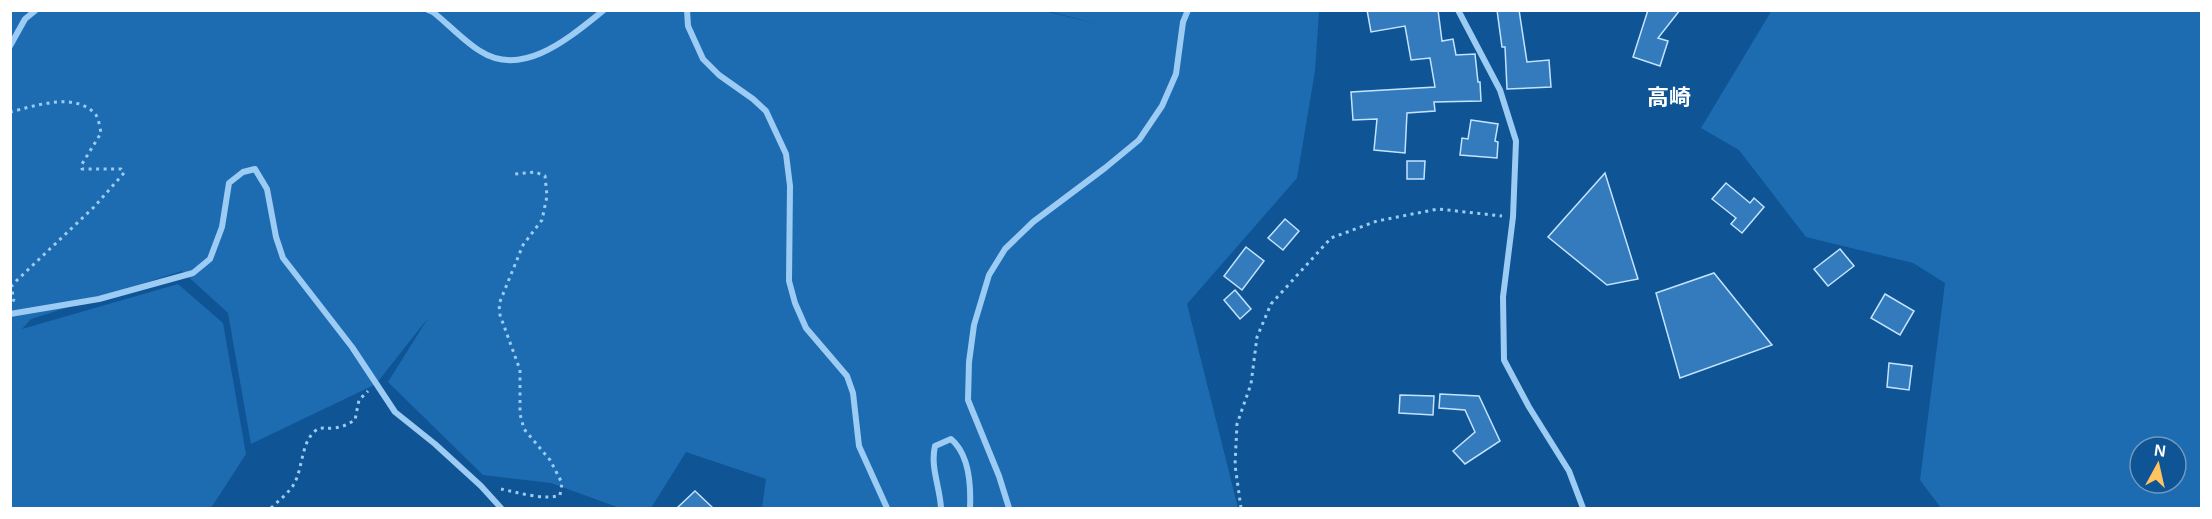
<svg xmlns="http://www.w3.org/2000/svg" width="2212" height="519" viewBox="0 0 2212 519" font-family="Arial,'Noto Sans JP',sans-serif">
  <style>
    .green { fill: #1d6cb2; fill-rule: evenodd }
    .building { fill: #337bbc; stroke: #c4e3fe; stroke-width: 1.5 }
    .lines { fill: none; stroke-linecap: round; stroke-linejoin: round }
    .path { stroke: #9ccbf4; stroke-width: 3; stroke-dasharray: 3 4.5; stroke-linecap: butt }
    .street { stroke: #9ccbf4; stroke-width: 6 }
    .labels { text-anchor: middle; stroke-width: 4.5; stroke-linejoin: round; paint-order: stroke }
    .quarter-label { font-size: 22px; font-weight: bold; fill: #fff; stroke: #0f5494 }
  </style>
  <rect width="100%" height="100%" fill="#0f5494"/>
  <g class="green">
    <path d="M1040 10 1102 25 1048 11H1319L1315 71 1297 178 1187 304 1238 508H762L766 479 686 452 651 508H620L551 483 483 475 388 382 428 318 376 384 251 444 228 313 182 271 31 319 22 329 178 284 223 323 246 454 213 505 210 508H11L10 11Z"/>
    <path d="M1772 10 2201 11V508H1941L1920 480 1945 283 1913 263 1806 237 1739 150 1701 128ZM2140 447H2176V483H2140Z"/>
  </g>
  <g class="building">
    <path d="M1367 10H1438L1442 41 1453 39 1456 55 1475 54 1478 82H1480L1481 101 1434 102 1435 111 1407 113 1405 153 1374 150 1377 119 1353 120 1351 92 1435 87 1430 58 1411 60 1405 26 1371 32Z"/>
    <path d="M1497 10H1519L1527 62 1549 60 1551 87 1507 89 1505 47H1502Z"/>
    <path d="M1648 10H1680L1658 38 1668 41 1660 66 1633 57Z"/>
    <path d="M1471 120 1498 124 1495 141 1498 142 1497 158 1460 155 1462 138 1468 139Z"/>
    <path d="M1407 161H1425L1424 179H1407Z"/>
    <path d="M1605 173 1638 279 1607 285 1548 237Z"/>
    <path d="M1726 183 1750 203 1754 198 1764 207 1742 233 1731 224 1736 218 1712 199Z"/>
    <path d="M1285 219 1299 231 1283 250 1268 238Z"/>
    <path d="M1246 247 1264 261 1242 290 1224 276Z"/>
    <path d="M1840 249 1854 266 1828 286 1814 269Z"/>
    <path d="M1714 273 1772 345 1680 378 1656 293Z"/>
    <path d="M1235 290 1251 309 1240 319 1224 300Z"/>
    <path d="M1885 294 1914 311 1900 335 1871 318Z"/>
    <path d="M1889 363 1912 366 1909 390 1887 387Z"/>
    <path d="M1440 394 1479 396 1500 441 1465 464 1453 451 1475 432 1465 410 1439 408Z"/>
    <path d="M1400 395 1434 396 1433 415 1399 413Z"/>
    <path d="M695 491 713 508H677Z"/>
  </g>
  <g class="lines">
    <g class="path">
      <path d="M10 112C35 106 76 91 96 115 99 120 100 128 101 133L82 164V169H121L124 173 94 207 12 285 13 300 16 301"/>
      <path d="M501 489C515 492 547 501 560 495L562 483 550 460 524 429 520 414V370L500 315 499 304 523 245 542 220 547 196 545 176 535 172 515 174"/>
      <path d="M271 508C278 501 289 493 294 484 303 468 301 443 315 431 321 426 326 429 333 428 341 428 348 424 355 420L359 400 368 391"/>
      <path d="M1241 508 1235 465 1237 424 1251 384 1257 337 1271 304 1331 238 1377 221 1438 209 1502 216"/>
    </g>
    <g class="street">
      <path d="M428 10 433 12C447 23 466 43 480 51 523 79 570 37 604 10"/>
      <path d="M687 10 688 26 703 59 719 75 753 99 766 111 786 154 790 186 789 281 795 303 806 328 847 376 853 393 859 446 887 508"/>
      <path d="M1458 10 1500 90 1516 141 1513 217 1503 297 1504 360 1529 407 1569 471 1583 508"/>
      <path d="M10 46 25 19 36 10"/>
      <path d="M10 314 99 299 193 273 210 259 222 227 229 183 243 172 255 169 267 189 276 237 283 258 352 347 395 412 435 444 481 486 501 508"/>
      <path d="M941 508C940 487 930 467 935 446L951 439C969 454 971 486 970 508"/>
      <path d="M1009 508 999 476 968 400 969 362 974 325 989 275 1005 249 1033 222 1105 168 1139 140 1162 106 1176 74 1183 22 1188 10"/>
    </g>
  </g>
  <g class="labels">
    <g class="quarter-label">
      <text x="1669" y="105">高崎</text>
    </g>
  </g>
  <rect width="2212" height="519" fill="none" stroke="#ffffff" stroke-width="24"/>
  <g transform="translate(2158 465) rotate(8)"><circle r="28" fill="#0f5494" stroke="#6f98bf" stroke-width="1.5"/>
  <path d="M0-4.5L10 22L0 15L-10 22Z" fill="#ffc35f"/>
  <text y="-9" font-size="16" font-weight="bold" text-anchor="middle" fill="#ffffff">N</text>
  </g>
</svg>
